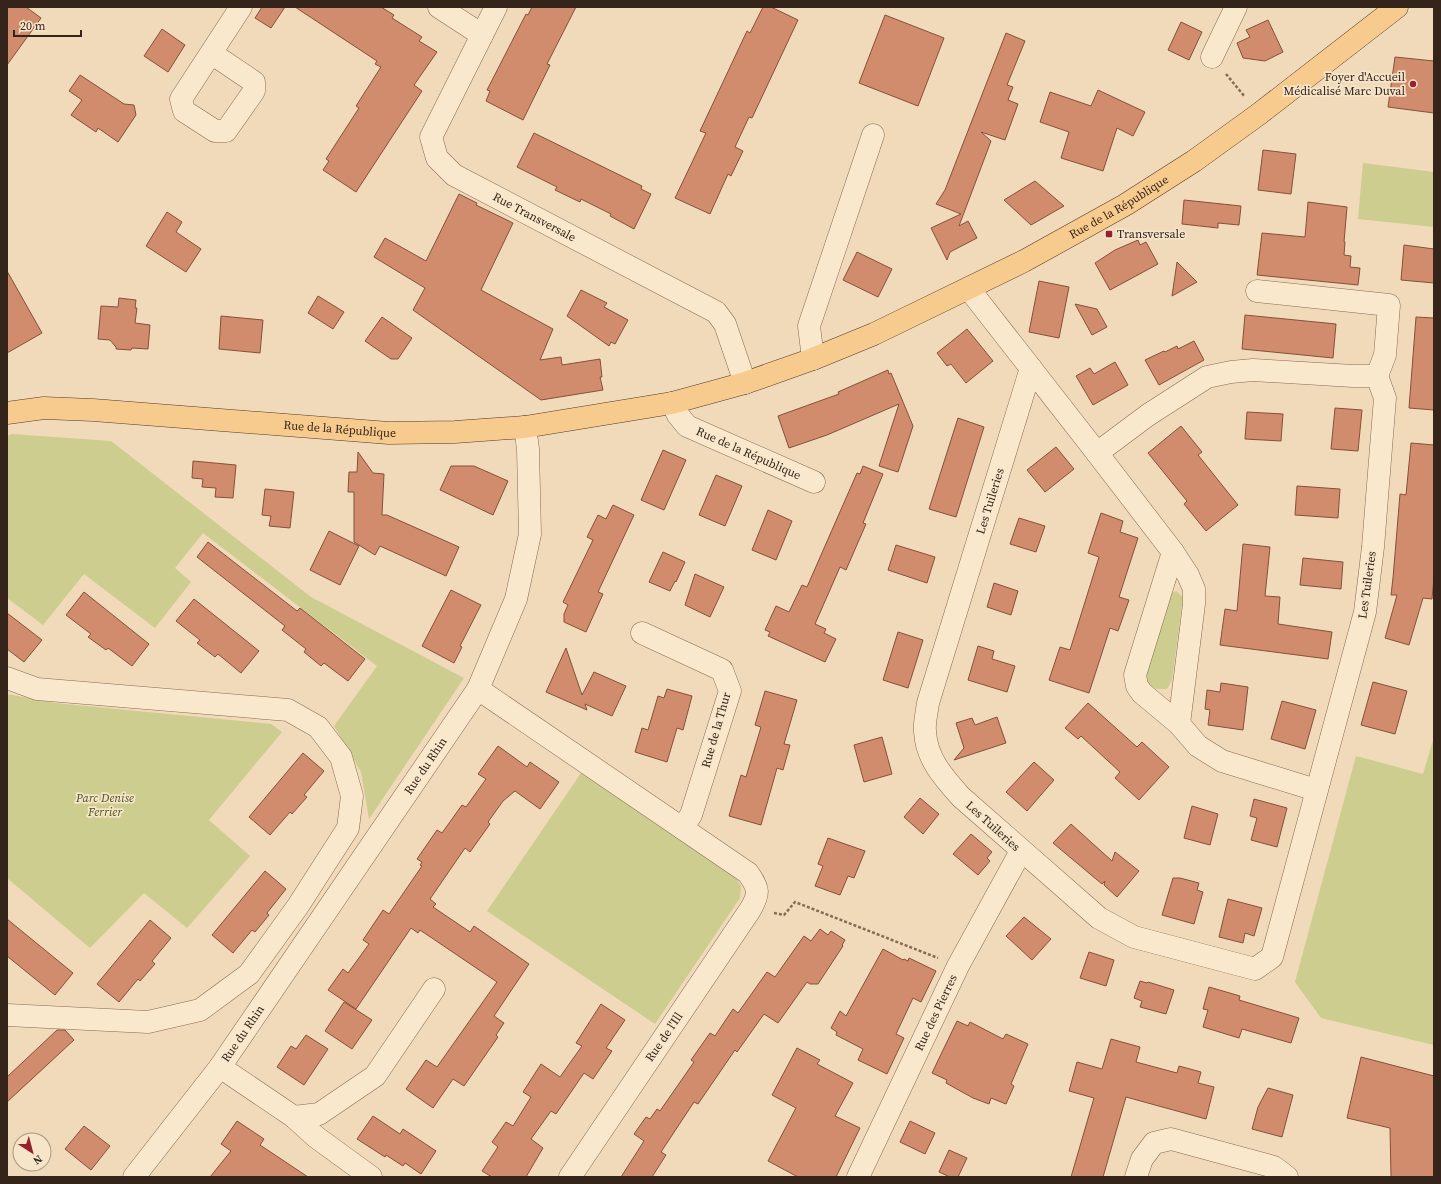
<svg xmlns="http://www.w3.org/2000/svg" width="1441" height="1184" viewBox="0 0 1441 1184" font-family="'Source Serif 4',serif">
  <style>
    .green { fill: #cccd8e }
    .building { fill: #d08c6d; stroke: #875038 }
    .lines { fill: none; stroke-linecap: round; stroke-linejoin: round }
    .minor-casing { stroke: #876a54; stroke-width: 23 }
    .major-casing { stroke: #543829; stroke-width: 23 }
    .path { stroke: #876a54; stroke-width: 2.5; stroke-dasharray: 3 2; stroke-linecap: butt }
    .minor { stroke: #fae8cd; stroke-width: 22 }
    .major { stroke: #f7cb8e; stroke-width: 22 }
    .poi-dot { fill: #98212e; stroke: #f7e5ca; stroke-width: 1.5 }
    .labels { text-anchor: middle; stroke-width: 3.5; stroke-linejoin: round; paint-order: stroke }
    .poi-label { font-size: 12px; fill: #35241a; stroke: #f7e5ca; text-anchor: end }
    .street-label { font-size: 12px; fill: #35241a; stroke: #f7e5ca }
    .park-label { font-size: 12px; font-style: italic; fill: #4a521f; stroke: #f7e5ca }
  </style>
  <rect width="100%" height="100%" fill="#f0daba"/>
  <g class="green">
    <path d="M1363 163 1434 172V227L1358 219Z"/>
    <path d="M12 434 111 441 311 597 464 678 369 819 361 772 334 726 377 666 203 533 175 568 191 582 155 628 84 574 43 625 7 598V436Z"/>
    <path d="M1176 591 1183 597 1172 680 1167 689H1157L1148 685 1146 681 1145 667 1172 593Z"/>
    <path d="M7 694 55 703 271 724 282 732 209 820 250 856 187 928 144 893 90 948 7 878Z"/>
    <path d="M1434 737V1045L1321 1018 1295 982 1356 756 1423 774Z"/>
    <path d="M581 773 736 878 741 886 740 898 655 1024 487 911Z"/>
  </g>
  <g class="building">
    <path d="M7 7H26L41 18 7 65Z"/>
    <path d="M262 7H285L271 28 255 18Z"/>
    <path d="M295 7H381L394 15 392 18 422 37 419 41 437 52 414 85 422 91 356 192 323 170 329 161 326 159 359 108 356 106 381 67 375 64 377 61Z"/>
    <path d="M532 7H576L547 64 550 65 523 120 486 101 490 91 487 90 526 14 528 15Z"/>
    <path d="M763 7H771L798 20 752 118 749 117 735 147 743 151 731 176 728 174 710 214 675 198 706 133 700 131 747 31 750 33Z"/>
    <path d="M885 15 944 38 918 106 859 83Z"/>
    <path d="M1268 20 1283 52 1265 61 1243 58 1237 43 1250 37 1246 30Z"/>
    <path d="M1181 22 1202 32 1189 60 1168 50Z"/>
    <path d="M162 29 185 45 168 72 144 56Z"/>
    <path d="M1006 33 1025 41 1007 85 1013 87 1008 100 1018 104 1005 140 981 132 991 141 959 226 968 221 977 238 950 252 947 260 931 228 961 214 936 204 945 190Z"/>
    <path d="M1395 57 1434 61V113L1388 107Z"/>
    <path d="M80 75 124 104 134 105 136 115 118 142 98 128 96 132 71 115 82 100 69 91Z"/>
    <path d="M1098 90 1145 112 1133 136 1117 128 1103 171 1061 158 1069 132 1040 122 1050 92 1091 106Z"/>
    <path d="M534 133 642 186 641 189 651 194 634 229 610 216 611 214 581 199 580 202 555 190 557 187 517 167Z"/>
    <path d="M1263 150 1296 154 1291 194 1258 190Z"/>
    <path d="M1035 181 1064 206 1031 225 1004 200Z"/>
    <path d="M459 194 477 203 476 205 513 223 481 290 553 329 540 360 561 357 562 365 600 359 602 377H600L603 390 541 400 413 310 425 288 374 257 385 238 426 261Z"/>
    <path d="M1184 200 1241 206 1239 225 1218 223V228L1182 224Z"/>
    <path d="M1308 202 1347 207 1344 242H1345L1344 255 1351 256 1350 267 1360 268 1358 285 1257 275 1262 233 1305 237Z"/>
    <path d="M167 212 182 222 176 232 201 249 186 272 146 246Z"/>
    <path d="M1138 240 1140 245 1146 242 1158 264 1110 290 1095 263 1115 250Z"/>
    <path d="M1404 245 1434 249V283L1401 280Z"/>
    <path d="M857 252 892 269 878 297 843 280Z"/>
    <path d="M1177 262 1197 282 1172 296Z"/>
    <path d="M7 271 42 333 7 353Z"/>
    <path d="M1039 281 1069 287 1059 338 1029 332Z"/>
    <path d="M581 290 607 303 604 307 628 320 615 344 611 342 609 346 567 316Z"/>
    <path d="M318 296 344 312 333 329 308 313Z"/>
    <path d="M119 298 136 300 135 308H137L135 323 150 325 148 349 132 348 131 350 116 349V347L110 340 98 339 101 306 118 307Z"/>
    <path d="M1075 304 1097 309 1107 327 1092 335Z"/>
    <path d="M1245 315 1336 324 1333 358 1242 349Z"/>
    <path d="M221 316 263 320 260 353 219 349Z"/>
    <path d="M382 317 412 338 398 359H391L365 341Z"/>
    <path d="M1416 317 1434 318V410L1409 408Z"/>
    <path d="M967 329 993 361 966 383 951 364 947 366 937 353Z"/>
    <path d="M1194 341 1204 360 1159 385 1145 360 1164 351 1165 352 1177 346 1178 349Z"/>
    <path d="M1115 362 1128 385 1093 405 1076 376 1090 368 1094 374Z"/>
    <path d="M888 370 889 374 891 373 913 426 898 472 879 466 899 404 827 435 789 448 778 416 839 394 838 392Z"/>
    <path d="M1335 408 1362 410 1358 451 1331 449Z"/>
    <path d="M1247 412 1283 414 1281 441 1245 439Z"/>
    <path d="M958 418 984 427 956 517 929 509Z"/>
    <path d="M1181 426 1202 452 1198 455 1238 505 1206 531 1184 504 1187 501 1148 453Z"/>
    <path d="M1411 443 1434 445V578L1432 599 1423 598 1409 645 1385 638 1397 595H1391L1393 578 1400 494 1406 495Z"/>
    <path d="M1056 447 1074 469 1045 492 1027 470Z"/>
    <path d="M663 450 686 460 664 510 641 500Z"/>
    <path d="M358 452 373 473 384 474 382 515H387L459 547 446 576 380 546 375 555 354 542V492H348L349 472H357Z"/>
    <path d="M193 461 236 465 233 498 215 497 216 488 202 487 203 479 192 478Z"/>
    <path d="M451 466H474L508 481 493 515 440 490Z"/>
    <path d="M863 466 883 474 863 523 866 524 846 570 840 567 815 624 826 629 824 633 836 639 825 662 768 636 770 632 765 630 776 606 789 612 802 585 807 587 857 473 860 474Z"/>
    <path d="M716 475 742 486 725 526 699 515Z"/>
    <path d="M1297 486 1340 489 1338 518 1295 515Z"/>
    <path d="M265 489 294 492 290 528 269 526 271 516 262 515Z"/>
    <path d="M613 505 634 515 598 592 603 594 586 632 564 622V614L568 605 563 602 593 540 587 537 598 515 606 519Z"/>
    <path d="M768 510 792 521 776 560 752 550Z"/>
    <path d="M1101 513 1123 521 1120 532 1138 538 1119 597 1129 600 1118 631 1110 628 1089 693 1049 680 1060 647 1070 650 1099 557 1088 553Z"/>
    <path d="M1019 518 1045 526 1036 552 1010 544Z"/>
    <path d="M329 531 359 546 340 585 310 570Z"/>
    <path d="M208 542 297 611 300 608 365 659 348 681 324 663 321 666 304 652 306 649 282 630 285 626 197 557Z"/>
    <path d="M1243 544 1270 547 1265 596 1280 597 1278 624 1332 632 1328 659 1220 645 1225 609 1237 611Z"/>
    <path d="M896 545 935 557 927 583 888 570Z"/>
    <path d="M663 552 685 562 676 582 675 581 670 591 649 582Z"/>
    <path d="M1303 558 1343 562 1341 589 1300 585Z"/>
    <path d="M695 574 724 587 710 617 685 605Z"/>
    <path d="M994 583 1018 591 1011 615 987 607Z"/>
    <path d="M451 590 481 605 460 646 462 647 454 663 422 646Z"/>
    <path d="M84 592 149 644 132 666 108 648 106 650 88 637 91 634 66 615Z"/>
    <path d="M194 599 259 651 241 673 218 654 215 657 197 643 200 640 176 621Z"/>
    <path d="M7 613 42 640 24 662 7 649Z"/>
    <path d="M898 632 923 640 908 688 883 680Z"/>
    <path d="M978 646 994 651 992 659 1015 666 1007 692 968 680Z"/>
    <path d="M566 648 582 695 594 672 626 686 612 716 585 704 587 710 546 692Z"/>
    <path d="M1373 682 1407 691 1395 734 1361 725Z"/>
    <path d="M1221 683 1248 687 1243 730 1208 725 1210 710 1205 709 1207 690 1220 692Z"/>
    <path d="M667 689 692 696 683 730 677 728 667 762 635 752 642 728 648 730 658 696 664 698Z"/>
    <path d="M765 691 797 700 784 744 790 745 783 770 777 768 761 825 729 816 741 775 746 777 761 727 755 725Z"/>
    <path d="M1282 701 1316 710 1305 749 1271 739Z"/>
    <path d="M1088 703 1137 747 1142 742 1169 767 1139 800 1115 778 1120 772 1081 736 1078 739 1065 728Z"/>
    <path d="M997 717 1006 743 954 760 964 748 956 723 972 718 975 725Z"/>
    <path d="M882 737 892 774 864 782 854 745Z"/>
    <path d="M498 746 527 767 530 762 559 782 540 809 515 791 503 801 488 822 490 824 470 852 465 848 430 899 436 904 433 907 470 932 474 926 529 964 494 1016 504 1023 496 1035 498 1037 464 1086 453 1079 433 1108 406 1089 426 1060 437 1067 497 982 420 930 418 933 411 928 356 1009 328 990 343 969 348 973 369 944 363 940 383 910 389 914 422 866 420 865 422 862 417 859 437 830 442 833 462 805 466 807 486 779 478 774Z"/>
    <path d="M303 753 324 771 304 795 307 797 292 814 290 812 270 835 249 817Z"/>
    <path d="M1034 762 1054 780 1027 811 1006 792Z"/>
    <path d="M920 798 939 814 923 834 904 817Z"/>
    <path d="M1254 799 1287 808 1277 847 1251 840 1257 818 1250 816Z"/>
    <path d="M1192 806 1218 814 1210 845 1184 838Z"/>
    <path d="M1071 824 1112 861 1115 852 1139 871 1117 897 1104 885 1105 881 1102 884 1053 843Z"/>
    <path d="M971 834 992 852 987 858 990 861 978 875 953 854Z"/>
    <path d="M828 838 865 851 854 878 848 876 840 895 815 886 823 866 818 864Z"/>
    <path d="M265 871 286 889 267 913 269 915 255 932 252 930 233 953 212 935Z"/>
    <path d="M1173 878H1180L1199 883 1197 890 1203 892 1194 924 1162 915Z"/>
    <path d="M1228 899 1262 908 1254 936 1245 933 1243 943 1219 937Z"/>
    <path d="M1024 917 1051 939 1032 960 1006 936Z"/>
    <path d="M7 919 73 973 55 995 7 956Z"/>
    <path d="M150 920 171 938 152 961 155 964 140 981 138 979 119 1002 97 984Z"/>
    <path d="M820 929 828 935 831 931 845 940 842 945 843 946 818 984H810L807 982 778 1023 764 1014 737 1052 735 1050 698 1104 694 1102 661 1152 666 1155 652 1177H621L644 1141 634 1134 646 1117 650 1119 657 1109 660 1111 694 1062 691 1060 710 1033 715 1036 733 1009 738 1013 767 972 775 977 804 936 811 941Z"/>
    <path d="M883 949 903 960 904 959 908 961 909 958 936 971 921 1002 913 998 896 1034 904 1038 887 1074 858 1060 863 1049 836 1035 837 1032 831 1028 840 1011 846 1016Z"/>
    <path d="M1089 952 1114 960 1106 986 1080 978Z"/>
    <path d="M1140 981 1147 983 1148 982 1174 990 1166 1014 1140 1007 1142 1001 1134 998Z"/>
    <path d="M1209 987 1240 996 1239 1000 1299 1018 1291 1043 1242 1029 1239 1038 1203 1027 1208 1010 1203 1009Z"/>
    <path d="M344 1002 372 1020 352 1049 325 1031Z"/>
    <path d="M601 1004 625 1020 606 1048 612 1051 593 1079 584 1073 556 1114 551 1111 531 1139 543 1148 526 1177H492L482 1171 498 1147 492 1142 506 1122 513 1126 531 1097 523 1092 541 1064 560 1077 582 1046 576 1043Z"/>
    <path d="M957 1021 968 1026 970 1022 1003 1039 1006 1034 1028 1044 1011 1084 1014 1086 1006 1104 991 1098 989 1104 973 1098 946 1083 947 1080 932 1073Z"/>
    <path d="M57 1030H65L74 1040 7 1102V1077Z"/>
    <path d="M306 1035 328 1049 304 1085 277 1067 291 1046 296 1049Z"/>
    <path d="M1111 1039 1140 1047 1136 1062 1177 1073 1179 1066 1201 1072 1198 1083 1214 1087 1206 1119 1126 1097 1103 1177H1071L1094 1098 1069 1091 1077 1062 1102 1069Z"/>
    <path d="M797 1048 820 1060 817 1064 853 1083 835 1116 860 1128 836 1177H798L768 1161 796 1108 772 1095Z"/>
    <path d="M1361 1057 1434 1076V1177H1391L1390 1128 1347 1118Z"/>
    <path d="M1268 1088 1293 1095 1282 1137 1252 1129 1258 1107Z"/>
    <path d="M373 1116 400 1134 403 1129 436 1151 421 1174 405 1163 403 1166 386 1155 385 1157 357 1139Z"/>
    <path d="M237 1121 264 1139 260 1145 308 1177H210L231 1151 221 1144Z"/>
    <path d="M910 1121 935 1133 925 1154 900 1142Z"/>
    <path d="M84 1126 110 1146 91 1170 65 1149Z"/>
    <path d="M949 1150 967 1158 958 1177H950L939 1172Z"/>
  </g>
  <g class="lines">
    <defs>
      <g id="minor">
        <path d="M439 7 482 35"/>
        <path id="s1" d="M496 7 431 137 437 158 454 175 716 312 725 324 745 383"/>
        <path d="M211 53 254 82V91L226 131H215L184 111 181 99 241 7"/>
        <path d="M1212 57 1236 7"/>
        <path id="s2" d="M969 289 1097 453 1148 415 1207 377 1231 372 1253 370 1353 376H1377L1385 398 1373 547 1365 612 1272 957 1255 969 1134 937 1099 918 961 797C943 777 926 758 925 731 924 722 927 712 928 703L1031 368"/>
        <path d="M1257 291 1389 305 1385 355 1377 376"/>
        <path d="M813 359 809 326 873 135"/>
        <path id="s3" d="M672 403 678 415 687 426 814 482"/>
        <path d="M1097 453 1173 552"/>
        <path d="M1173 552 1188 575 1194 589V604L1179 724 1142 693 1137 686 1135 675Z"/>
        <path d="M642 633 722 670 730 691 691 815 682 828"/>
        <path d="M7 678 37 689 288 710 318 727 341 757 352 796 348 828 298 906 249 974 200 1010 148 1022 7 1015"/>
        <path d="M478 689 748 873C759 889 760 893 750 910L570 1177"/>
        <path d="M1179 724 1198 746 1222 761 1316 790"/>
        <path d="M220 1067 294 1117 319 1114 375 1076 434 989"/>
        <path d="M294 1117 316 1137 371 1177"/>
        <path id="s4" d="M134 1177 220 1067 478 689 516 599 530 534 528 449 525 427"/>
        <path id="s5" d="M858 1177 958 966 1021 851"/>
        <path d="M1136 1177 1142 1159 1154 1143 1171 1139 1274 1167 1287 1177"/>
      </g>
      <g id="major">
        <path id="s6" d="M7 413 44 408 93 410 389 433 455 432 525 427 672 403 745 383 813 359 874 334 1024 261 1125 205 1194 161 1259 114 1397 7"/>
      </g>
    </defs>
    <use href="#minor" class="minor-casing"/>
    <use href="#major" class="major-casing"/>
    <g class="path">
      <path d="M1226 74 1245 97"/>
      <path d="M774 913 784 915 795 902 938 958"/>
    </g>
    <use href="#minor" class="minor"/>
    <use href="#major" class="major"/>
  </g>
  <g class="poi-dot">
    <circle cx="1413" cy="84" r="4"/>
    <rect x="1105" y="230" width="8" height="8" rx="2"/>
  </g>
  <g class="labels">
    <g class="poi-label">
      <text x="1405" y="81">Foyer d'Accueil<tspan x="1405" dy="14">Médicalisé Marc Duval</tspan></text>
      <text x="1117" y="238" text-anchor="start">Transversale</text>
    </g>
    <g class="street-label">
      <text dy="4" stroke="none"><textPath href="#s6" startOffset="1158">Rue de la République</textPath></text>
      <text dy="4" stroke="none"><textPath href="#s1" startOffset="282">Rue Transversale</textPath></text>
      <text dy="4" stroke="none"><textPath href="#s6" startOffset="334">Rue de la République</textPath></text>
      <text dy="4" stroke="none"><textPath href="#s3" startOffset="95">Rue de la République</textPath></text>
      <text dy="4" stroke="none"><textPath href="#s2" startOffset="1794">Les Tuileries</textPath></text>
      <text transform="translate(1367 585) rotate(-82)" y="4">Les Tuileries</text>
      <text transform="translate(716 730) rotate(-74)" y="4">Rue de la Thur</text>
      <text dy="4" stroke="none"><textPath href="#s4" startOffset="504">Rue du Rhin</textPath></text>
      <text transform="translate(993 826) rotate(42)" y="4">Les Tuileries</text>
      <text dy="4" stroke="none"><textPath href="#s5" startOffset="182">Rue des Pierres</textPath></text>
      <text dy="4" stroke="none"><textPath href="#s4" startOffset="180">Rue du Rhin</textPath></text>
      <text transform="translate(664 1037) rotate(-56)" y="4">Rue de l'Ill</text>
    </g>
    <g class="park-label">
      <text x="105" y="802">Parc Denise<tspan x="105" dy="14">Ferrier</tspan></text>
    </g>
  </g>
  <rect width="1441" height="1184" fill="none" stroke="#35241a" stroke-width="16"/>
  <g transform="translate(32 1152) rotate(144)"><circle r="19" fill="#f7e5ca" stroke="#a99884"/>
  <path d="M0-3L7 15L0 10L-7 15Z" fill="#98212e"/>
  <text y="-6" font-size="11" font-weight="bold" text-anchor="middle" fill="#35241a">N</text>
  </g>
  <path d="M14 30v6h67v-6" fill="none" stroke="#35241a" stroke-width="2"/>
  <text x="20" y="30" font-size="12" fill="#35241a" stroke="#f7e5ca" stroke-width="3" paint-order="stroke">20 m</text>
</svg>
